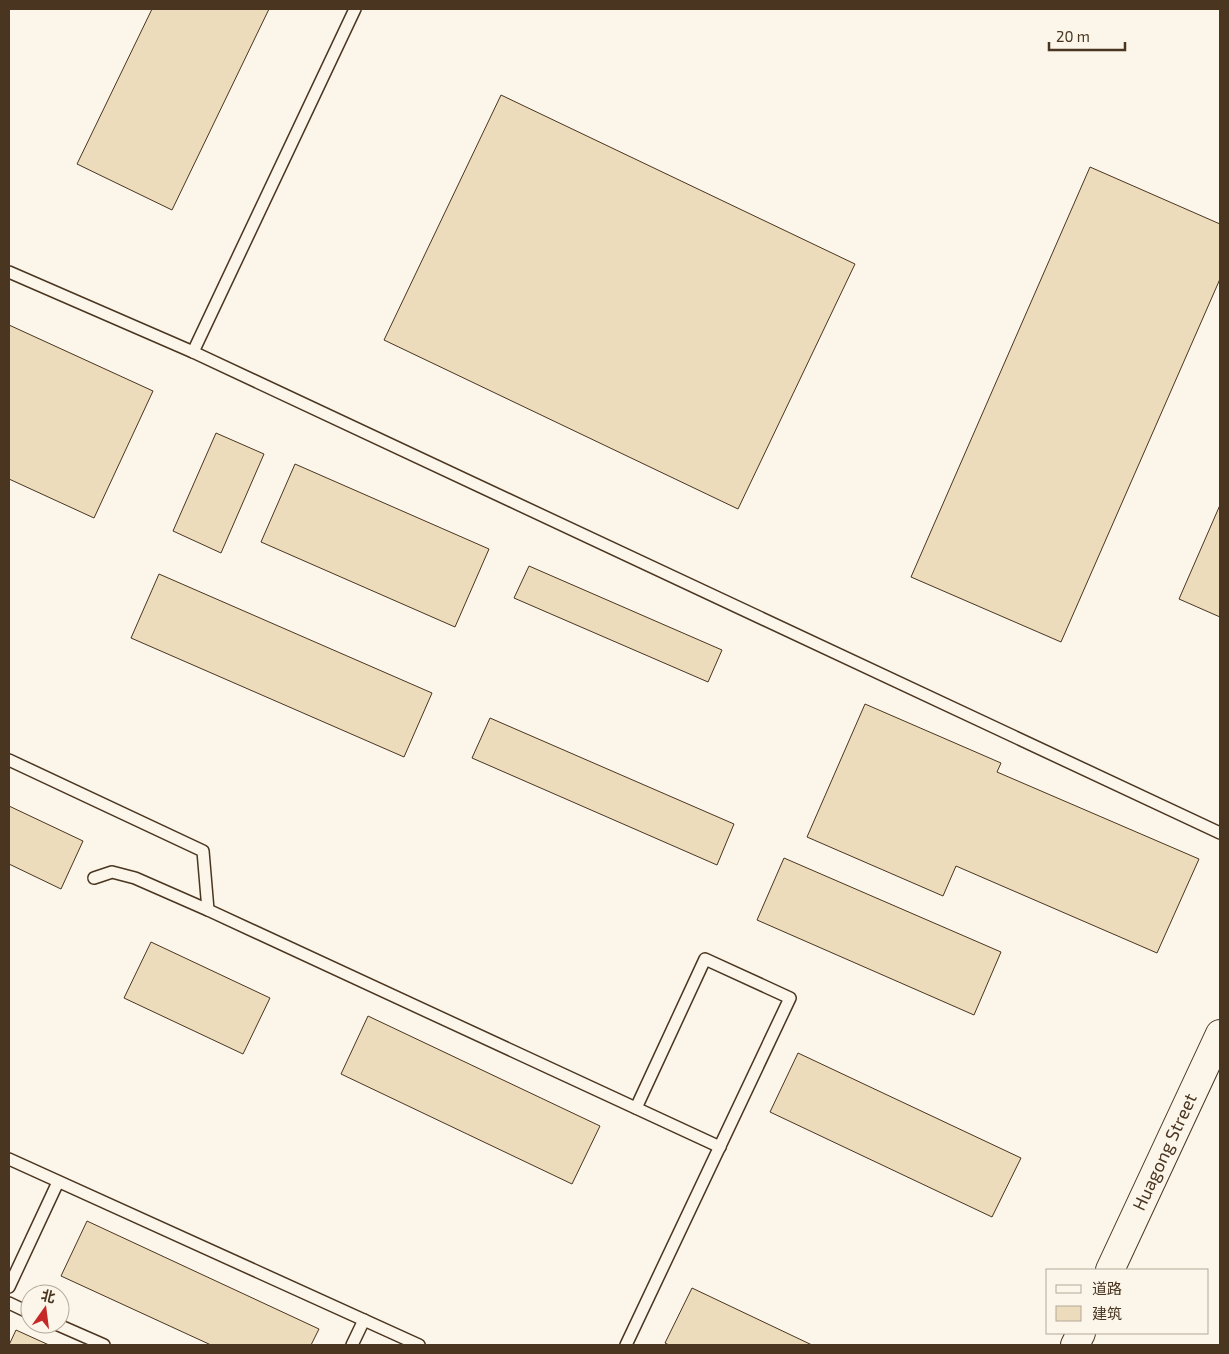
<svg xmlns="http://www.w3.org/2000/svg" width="1229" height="1354" viewBox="0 0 1229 1354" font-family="'Exo 2','Noto Sans SC',sans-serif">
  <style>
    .building { fill: #ecdcbc; stroke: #4a3520 }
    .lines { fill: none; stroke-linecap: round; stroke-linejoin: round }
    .lane-casing { stroke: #4a3520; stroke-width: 14 }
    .secondary-casing { stroke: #4a3520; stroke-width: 30 }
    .lane { stroke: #fbf6e9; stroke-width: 11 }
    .secondary { stroke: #fbf6e9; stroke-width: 28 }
    .labels { text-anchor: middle; stroke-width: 4; stroke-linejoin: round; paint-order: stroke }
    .street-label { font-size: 18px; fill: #4a3520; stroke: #fbf6e9 }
  </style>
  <rect width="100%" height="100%" fill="#fbf6e9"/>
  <g class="building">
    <path d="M152 9H269L172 210 77 164Z"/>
    <path d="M501 95 855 264 738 509 384 340Z"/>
    <path d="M1090 167 1220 224V279L1061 642 911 577Z"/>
    <path d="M9 325 153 391 94 518 9 479Z"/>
    <path d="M216 433 264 454 221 553 173 531Z"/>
    <path d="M295 464 489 549 455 627 261 542Z"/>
    <path d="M1220 505V617L1179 599Z"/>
    <path d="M529 566 722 650 708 682 514 598Z"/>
    <path d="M159 574 432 693 404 757 131 638Z"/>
    <path d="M865 704 1001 763 997 772 1199 859 1157 953 956 866 943 896 807 837Z"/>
    <path d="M490 718 734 824 717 865 472 758Z"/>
    <path d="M9 806 83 841 61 889 9 864Z"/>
    <path d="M784 858 1001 952 974 1015 757 920Z"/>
    <path d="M151 942 270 998 243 1054 124 998Z"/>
    <path d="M368 1016 600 1126 572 1184 341 1074Z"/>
    <path d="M798 1053 1021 1158 992 1217 770 1112Z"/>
    <path d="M87 1221 319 1329 311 1345H211L61 1276Z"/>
    <path d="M692 1288 812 1345H669L665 1343Z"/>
    <path d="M16 1330 49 1345H9Z"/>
  </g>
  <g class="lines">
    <defs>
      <g id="lane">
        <path d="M9 272 193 352 1220 833"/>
        <path d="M193 352 355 9"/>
        <path d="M9 760 203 851 208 910 720 1147"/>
        <path d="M94 878 112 872 135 878 208 910"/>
        <path d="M9 1159 419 1345"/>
        <path d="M9 1287 58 1182"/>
        <path d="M9 1303 30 1313"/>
        <path d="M56 1324 104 1345"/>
        <path d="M352 1345 364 1320"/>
        <path d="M626 1345 790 998 705 959 636 1108"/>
      </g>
      <g id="secondary">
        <path d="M1110 1270 1220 1034"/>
        <path d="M1075 1345 1081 1333"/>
      </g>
    </defs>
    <use href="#lane" class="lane-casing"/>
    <use href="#secondary" class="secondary-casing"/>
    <use href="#lane" class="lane"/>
    <use href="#secondary" class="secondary"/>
  </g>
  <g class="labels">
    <g class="street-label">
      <text transform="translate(1165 1152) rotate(-65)" y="6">Huagong Street</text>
    </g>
  </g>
  <rect width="1229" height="1354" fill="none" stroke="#4a3520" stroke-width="20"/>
  <rect x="1046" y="1269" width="162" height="65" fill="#fbf6e9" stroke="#b4a999"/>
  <rect x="1056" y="1285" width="25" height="8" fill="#fbf6e9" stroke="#b4a999"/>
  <text x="1092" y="1294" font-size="15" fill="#4a3520">道路</text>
  <rect x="1056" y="1306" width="25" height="15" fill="#ecdcbc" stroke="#b4a999"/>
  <text x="1092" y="1319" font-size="15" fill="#4a3520">建筑</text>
  <g transform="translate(45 1309) rotate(14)"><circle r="24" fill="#fbf6e9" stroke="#b4a999"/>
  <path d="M0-4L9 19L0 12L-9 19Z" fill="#c62828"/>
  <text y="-8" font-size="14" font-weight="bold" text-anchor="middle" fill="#4a3520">北</text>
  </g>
  <path d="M1049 42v8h76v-8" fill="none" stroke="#4a3520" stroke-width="2.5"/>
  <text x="1056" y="42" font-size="15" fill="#4a3520" stroke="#fbf6e9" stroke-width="4" paint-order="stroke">20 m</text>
</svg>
